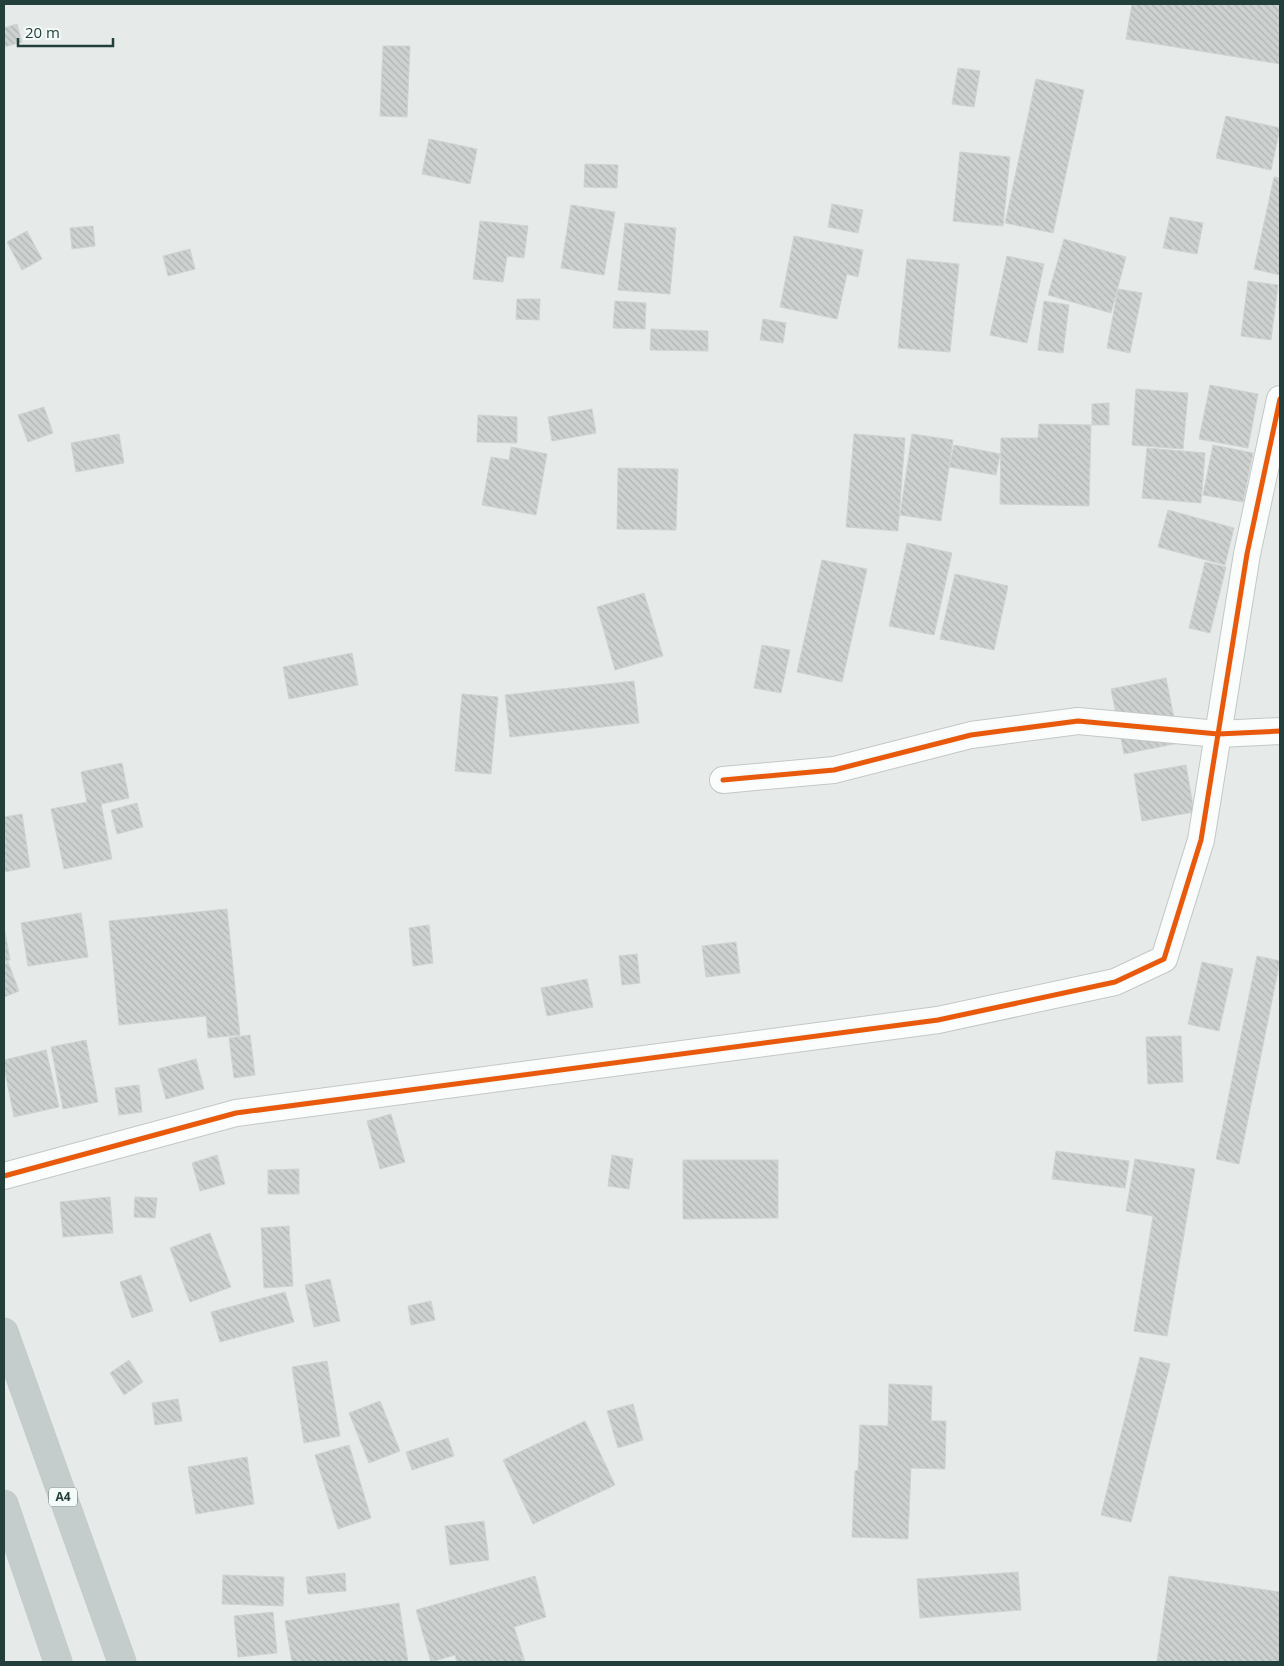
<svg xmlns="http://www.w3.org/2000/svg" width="1284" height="1666" viewBox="0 0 1284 1666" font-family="'Open Sans',sans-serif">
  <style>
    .building { fill: url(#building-back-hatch); stroke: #cfd4d3 }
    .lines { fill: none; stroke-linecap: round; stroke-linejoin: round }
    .minor-casing { stroke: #c3c8c7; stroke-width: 28 }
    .trunk-casing { stroke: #c2cac9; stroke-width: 29 }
    .minor { stroke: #fbfcfc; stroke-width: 26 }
    .trunk { stroke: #c5cdcc; stroke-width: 28 }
    .cycleway-casing { stroke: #f4faf8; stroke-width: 8 }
    .cycleway { stroke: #e8590c; stroke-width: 5 }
    .labels { text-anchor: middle; stroke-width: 5; stroke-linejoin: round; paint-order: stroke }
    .shield { fill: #f4faf8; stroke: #627774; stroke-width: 1 }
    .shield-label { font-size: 12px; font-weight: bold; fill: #233f3c }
  </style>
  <defs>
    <pattern id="building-back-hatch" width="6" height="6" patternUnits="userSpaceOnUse" patternTransform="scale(1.25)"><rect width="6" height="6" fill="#cdd2d1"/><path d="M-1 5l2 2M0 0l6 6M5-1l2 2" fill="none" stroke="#b0b5b4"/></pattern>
  </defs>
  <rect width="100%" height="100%" fill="#e6ebea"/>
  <g class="building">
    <path d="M1132 4H1280V64L1126 39Z"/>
    <path d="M17 24 22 42 4 47V28Z"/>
    <path d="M383 46H410L407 117 380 116Z"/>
    <path d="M958 68 980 71 974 107 952 104Z"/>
    <path d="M1036 79 1084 90 1053 233 1005 223Z"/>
    <path d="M1226 116 1280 128 1271 170 1216 158Z"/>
    <path d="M429 139 477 149 470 184 422 174Z"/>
    <path d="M960 152 1010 157 1003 226 953 221Z"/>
    <path d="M585 164 618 165 617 188 584 187Z"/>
    <path d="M1274 177 1280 178V275L1254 269Z"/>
    <path d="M832 204 863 210 858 233 828 227Z"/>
    <path d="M571 205 615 212 604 275 561 268Z"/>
    <path d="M1170 217 1203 223 1197 254 1163 248Z"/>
    <path d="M480 221 528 226 524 258 507 256 503 282 473 279Z"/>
    <path d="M625 223 676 228 670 294 618 290Z"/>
    <path d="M93 226 95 246 72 249 70 228Z"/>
    <path d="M27 231 42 259 22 270 7 242Z"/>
    <path d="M794 236 863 250 858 277 847 274 837 319 780 307Z"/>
    <path d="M1064 239 1126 257 1111 313 1048 295Z"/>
    <path d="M190 249 195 269 168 276 163 256Z"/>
    <path d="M1007 256 1044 264 1027 343 990 335Z"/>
    <path d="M907 259 959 264 950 352 898 348Z"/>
    <path d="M1248 281 1278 285 1271 340 1241 336Z"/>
    <path d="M1118 289 1142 293 1130 353 1107 348Z"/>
    <path d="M517 299H540L539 320 516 319Z"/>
    <path d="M615 301 646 303 645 329 613 328Z"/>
    <path d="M1044 301 1069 305 1063 353 1038 350Z"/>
    <path d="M763 319 786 323 783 343 760 340Z"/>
    <path d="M651 329 708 331V351L650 350Z"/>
    <path d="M1210 385 1258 394 1248 448 1199 439Z"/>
    <path d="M1136 389 1188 393 1183 449 1132 445Z"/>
    <path d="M1109 403V425H1092V404Z"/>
    <path d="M44 407 53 433 28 442 18 415Z"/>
    <path d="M592 409 596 433 552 441 548 417Z"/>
    <path d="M478 415 517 417V443L477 442Z"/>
    <path d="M1039 424 1091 425 1089 506 1000 504 1001 438H1038Z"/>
    <path d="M119 434 124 463 76 472 71 443Z"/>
    <path d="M854 434 905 438 898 531 846 527Z"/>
    <path d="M912 434 953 440 941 521 900 515Z"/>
    <path d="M954 445 1000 454 996 475 949 467Z"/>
    <path d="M1213 445 1253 453 1243 502 1203 495Z"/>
    <path d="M511 447 547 454 536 515 482 505 491 457 509 460Z"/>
    <path d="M1147 448 1205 453 1201 503 1142 498Z"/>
    <path d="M618 468 678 469 676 530 617 529Z"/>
    <path d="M1168 510 1234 528 1225 565 1158 547Z"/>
    <path d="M907 543 952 553 934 635 889 626Z"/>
    <path d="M822 560 867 569 842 682 797 672Z"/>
    <path d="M1205 562 1226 567 1210 633 1189 628Z"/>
    <path d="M955 574 1008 586 994 650 940 639Z"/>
    <path d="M644 593 663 656 615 670 597 607Z"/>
    <path d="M762 645 790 650 781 693 754 688Z"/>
    <path d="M352 653 358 685 289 699 283 667Z"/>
    <path d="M1166 678 1179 743 1124 754 1111 689Z"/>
    <path d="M634 681 639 723 510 737 505 695Z"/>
    <path d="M462 694 498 697 491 774 455 771Z"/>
    <path d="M122 763 129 798 101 804 112 859 64 869 51 809 87 802 81 772Z"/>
    <path d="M1186 765 1194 812 1142 821 1134 774Z"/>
    <path d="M137 803 143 827 117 834 111 810Z"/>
    <path d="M22 814 30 867 4 872V817Z"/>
    <path d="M227 909 240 1035 208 1038 206 1016 119 1025 109 921Z"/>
    <path d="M81 913 88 957 28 966 21 923Z"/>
    <path d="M429 925 433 963 413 966 409 928Z"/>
    <path d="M4 926 10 960 4 962Z"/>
    <path d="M736 942 740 973 706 977 702 946Z"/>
    <path d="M637 954 640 983 622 985 619 956Z"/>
    <path d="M1257 956 1280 961 1239 1164 1216 1159Z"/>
    <path d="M8 962 19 991 4 997V964Z"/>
    <path d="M1202 962 1233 969 1219 1031 1188 1024Z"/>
    <path d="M587 979 593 1007 547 1016 541 988Z"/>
    <path d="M250 1035 255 1075 234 1078 229 1038Z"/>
    <path d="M1181 1036 1183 1082 1148 1084 1146 1037Z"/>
    <path d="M86 1040 98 1102 63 1109 51 1047Z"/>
    <path d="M46 1050 59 1107 14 1117 4 1067V1060Z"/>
    <path d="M196 1059 204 1089 166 1099 158 1069Z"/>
    <path d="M139 1085 142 1112 119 1115 115 1088Z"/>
    <path d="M391 1114 405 1162 380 1169 367 1121Z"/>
    <path d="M1056 1151 1129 1161 1125 1188 1052 1179Z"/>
    <path d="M217 1155 225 1184 200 1191 192 1163Z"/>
    <path d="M612 1155 633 1159 629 1189 608 1186Z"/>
    <path d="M1135 1159 1195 1169 1167 1336 1134 1331 1153 1216 1126 1211Z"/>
    <path d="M683 1160H778V1218L683 1219Z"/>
    <path d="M299 1169V1194H268V1170Z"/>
    <path d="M110 1197 113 1233 63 1237 60 1202Z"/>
    <path d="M135 1197 157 1198 155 1218 134 1217Z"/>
    <path d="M289 1226 293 1286 264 1288 261 1228Z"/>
    <path d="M210 1233 231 1287 190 1302 170 1248Z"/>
    <path d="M141 1275 153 1311 132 1318 120 1282Z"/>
    <path d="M330 1279 340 1321 314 1327 305 1285Z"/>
    <path d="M285 1292 294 1322 220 1342 211 1312Z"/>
    <path d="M431 1301 435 1320 411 1325 408 1306Z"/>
    <path d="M1140 1357 1170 1364 1131 1522 1101 1515Z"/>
    <path d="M129 1360 143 1382 124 1395 110 1373Z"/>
    <path d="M327 1361 340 1436 304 1443 292 1367Z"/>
    <path d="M889 1384 932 1386 931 1421H946L945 1469 911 1468 908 1539 852 1537 855 1471 858 1470 860 1425 888 1426Z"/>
    <path d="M178 1399 182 1421 155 1425 152 1403Z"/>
    <path d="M380 1401 400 1451 369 1463 349 1413Z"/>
    <path d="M633 1404 643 1440 618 1448 607 1411Z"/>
    <path d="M585 1421 615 1485 533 1524 503 1460Z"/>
    <path d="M448 1438 454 1456 412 1470 406 1452Z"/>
    <path d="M349 1445 371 1518 338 1529 315 1455Z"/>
    <path d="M247 1457 254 1504 196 1514 188 1467Z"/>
    <path d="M484 1521 489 1560 450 1565 445 1526Z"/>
    <path d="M1018 1572 1021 1610 920 1618 917 1579Z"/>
    <path d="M345 1573 346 1591 308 1594 306 1577Z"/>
    <path d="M223 1575 284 1577 283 1606 222 1604Z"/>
    <path d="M535 1576 546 1617 514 1627 525 1662H457L455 1655 431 1662 416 1610Z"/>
    <path d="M1169 1576 1280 1592V1662H1157Z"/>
    <path d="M399 1603 408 1662H292L285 1621Z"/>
    <path d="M273 1612 277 1653 238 1657 234 1616Z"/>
  </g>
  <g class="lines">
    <defs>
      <g id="minor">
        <path d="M723 780 834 770 971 735 1078 721 1218 734 1280 731"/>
        <path d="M4 1176 236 1113 938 1020 1115 982 1164 959 1201 840 1247 554 1280 399"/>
      </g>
      <g id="trunk">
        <path d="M4 1332 122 1662"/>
        <path d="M4 1504 58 1662"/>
      </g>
    </defs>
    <use href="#minor" class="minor-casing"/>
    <use href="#trunk" class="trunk-casing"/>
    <use href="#minor" class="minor"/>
    <use href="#trunk" class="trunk"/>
    <defs>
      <g id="cycleway">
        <path d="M723 780 834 770 971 735 1078 721 1218 734 1280 731"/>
        <path d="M4 1176 236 1113 938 1020 1115 982 1164 959 1201 840 1247 554 1280 399"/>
      </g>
    </defs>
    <use href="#cycleway" class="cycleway-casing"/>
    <use href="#cycleway" class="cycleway"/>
  </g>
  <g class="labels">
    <rect class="shield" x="49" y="1487.5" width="28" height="19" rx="4"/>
    <g class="shield-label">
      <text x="63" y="1501">A4</text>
    </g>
  </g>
  <rect width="1284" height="1666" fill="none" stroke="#233f3c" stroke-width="10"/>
  <path d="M18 38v8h95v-8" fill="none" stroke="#233f3c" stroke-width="2.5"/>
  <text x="25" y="38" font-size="15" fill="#233f3c" stroke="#f4faf8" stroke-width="4" paint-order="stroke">20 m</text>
</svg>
